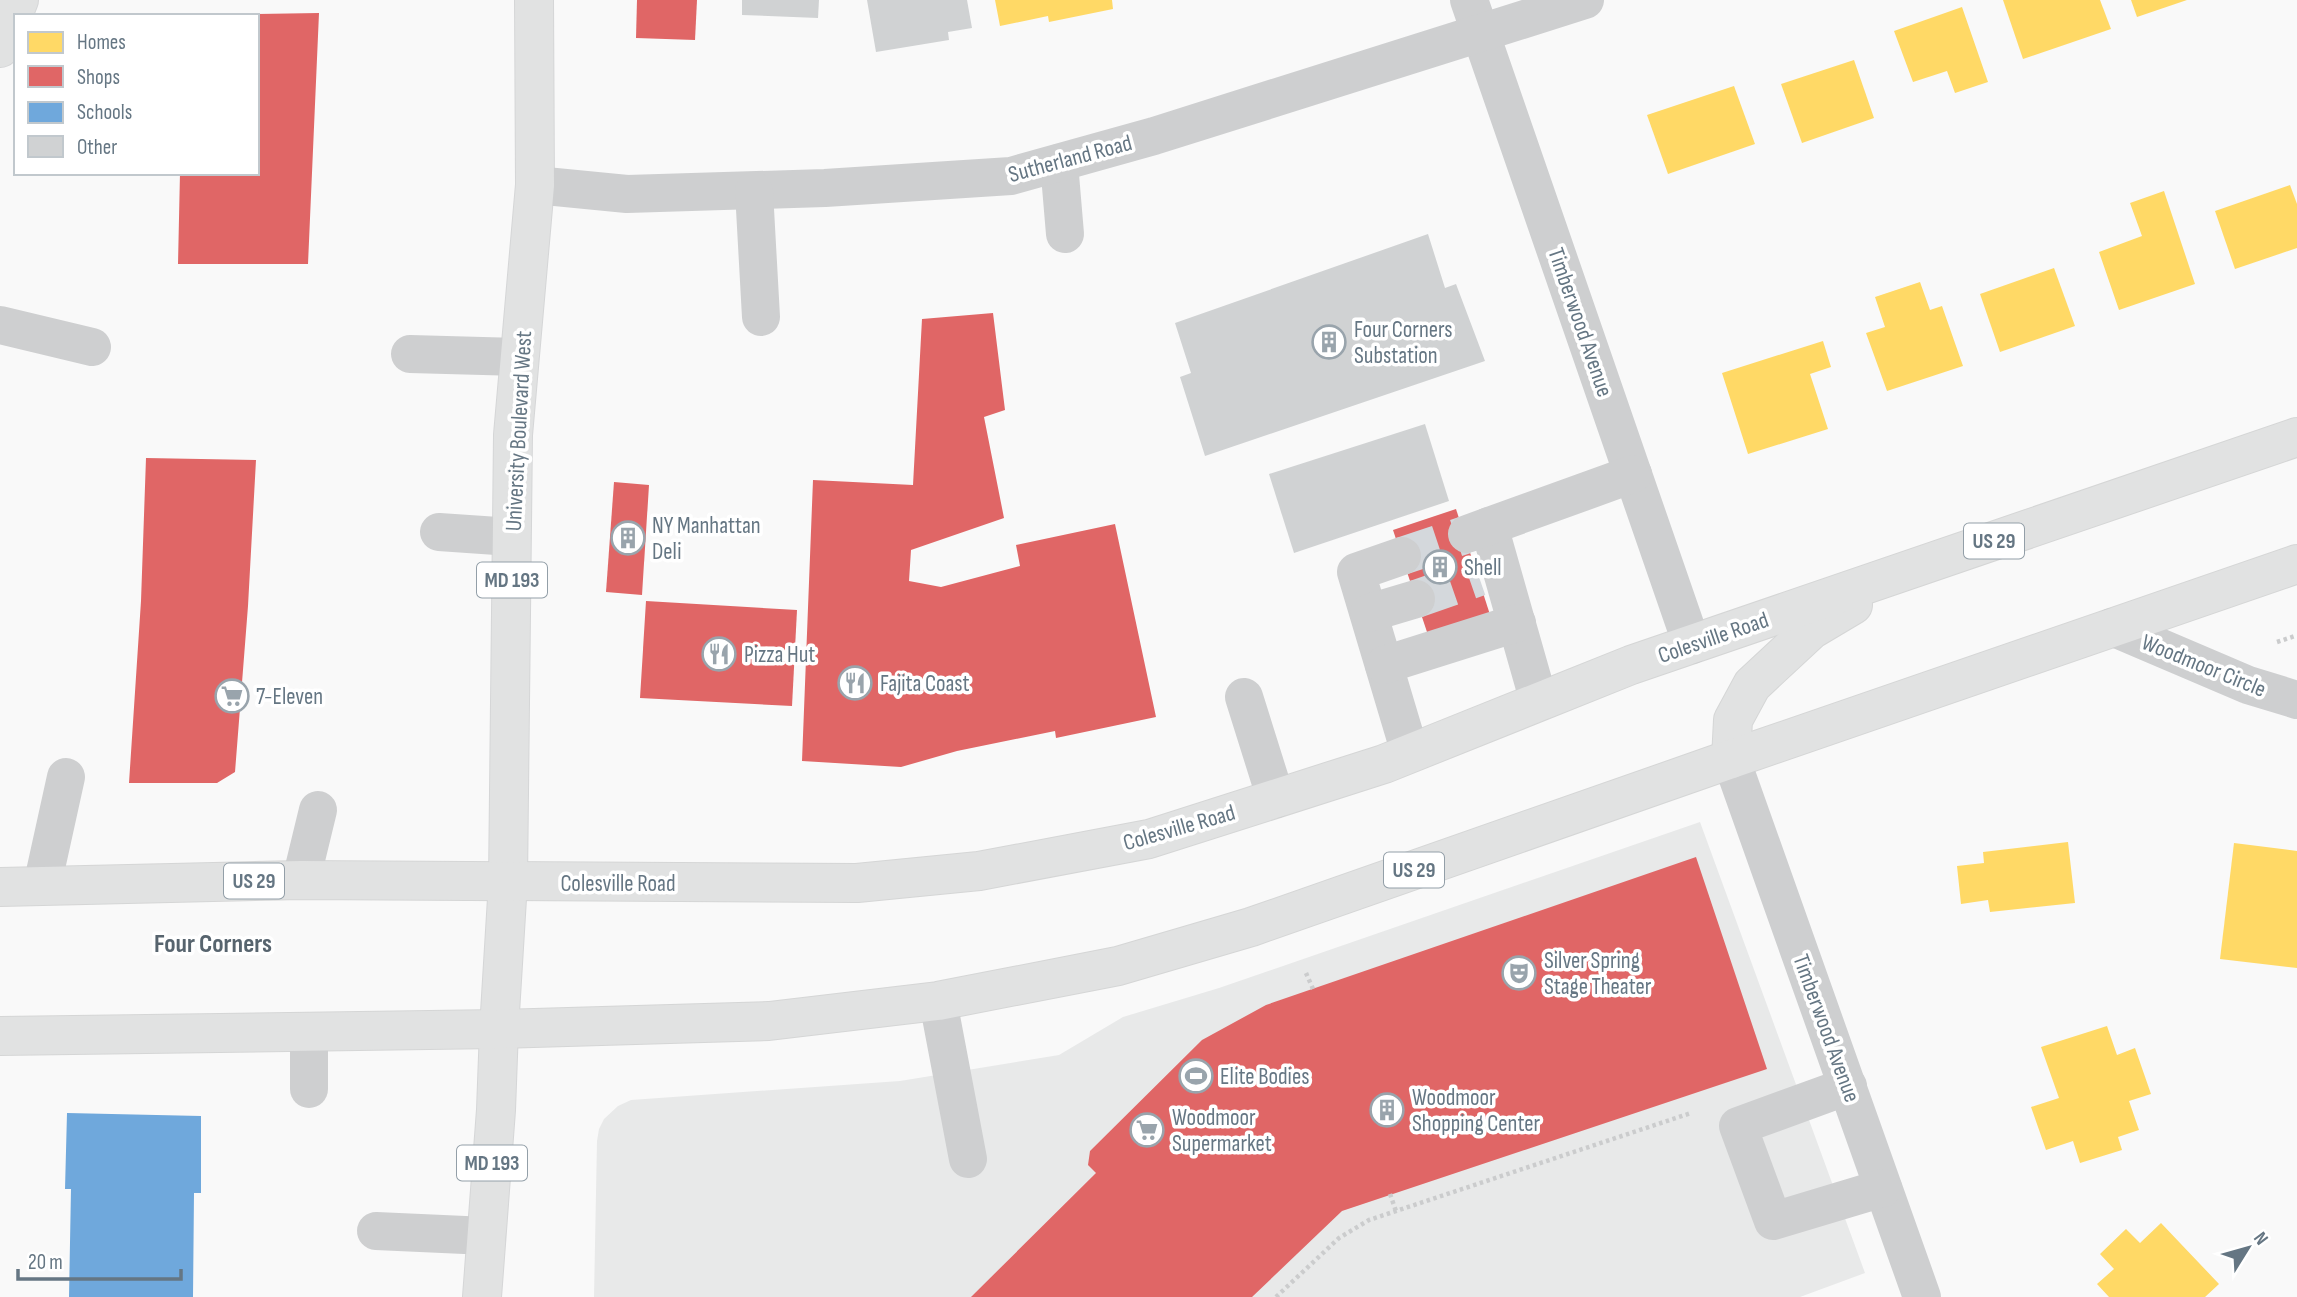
<svg xmlns="http://www.w3.org/2000/svg" width="2297" height="1297" viewBox="0 0 2297 1297" font-family="'Sofia Sans Condensed',sans-serif">
  <style>
    .built { fill: #e8e9e9 }
    .homes { fill: #ffd966 }
    .shops { fill: #e06666 }
    .schools { fill: #6fa8dc }
    .building { fill: #d0d2d3 }
    .lines { fill: none; stroke-linecap: round; stroke-linejoin: round }
    .minor-tunnel { stroke: #d4d8dc; stroke-width: 38; stroke-dasharray: 38 19; stroke-linecap: butt }
    .major-casing { stroke: #d5d6d7; stroke-width: 40 }
    .highway-casing { stroke: #d5d6d6; stroke-width: 40 }
    .path { stroke: #cbcccd; stroke-width: 4.5; stroke-dasharray: 3.5 3.5; stroke-linecap: butt }
    .minor { stroke: #cecfd0; stroke-width: 38 }
    .major { stroke: #e1e2e2; stroke-width: 38 }
    .highway { stroke: #e1e2e2; stroke-width: 38 }
    .labels { text-anchor: middle; stroke-width: 7; stroke-linejoin: round; paint-order: stroke }
    .shield { fill: #fff; stroke: #939fa8; stroke-width: 2 }
    .shield-label { font-size: 21px; font-weight: bold; fill: #657683 }
    .street-label { font-size: 23px; fill: #657683; stroke: #fff }
    .poi-label { font-size: 23px; fill: #657683; stroke: #fff; text-anchor: start }
    .quarter-label { font-size: 26px; font-weight: bold; fill: #57646e; stroke: #fff }
  </style>
  <rect width="100%" height="100%" fill="#f9f9f9"/>
  <path class="built" d="M1700 822 1865 1273 1800 1297H594L597 1141 599 1129 604 1119 618 1106 631 1100 900 1081 1059 1055 1123 1017 1219 988Z"/>
  <g class="homes">
    <path d="M995 0H1112L1113 9 1049 22 1048 16 1000 26Z"/>
    <path d="M2003 0H2100L2111 29 2023 59Z"/>
    <path d="M2131 0H2187L2137 17Z"/>
    <path d="M1962 7 1988 82 1955 93 1947 71 1913 82 1894 31Z"/>
    <path d="M1854 60 1874 118 1802 143 1781 84Z"/>
    <path d="M1734 86 1755 144 1668 174 1647 115Z"/>
    <path d="M2290 185 2297 204V248L2235 269 2215 211Z"/>
    <path d="M2164 191 2195 284 2119 310 2099 252 2142 236 2130 203Z"/>
    <path d="M2054 268 2075 326 2000 352 1980 294Z"/>
    <path d="M1920 282 1930 310 1942 306 1963 366 1887 391 1866 333 1885 327 1875 297Z"/>
    <path d="M1823 341 1831 367 1810 374 1828 429 1748 454 1722 373Z"/>
    <path d="M2068 842 2075 903 1990 912 1988 900 1961 904 1957 866 1984 863 1983 852Z"/>
    <path d="M2234 843 2297 851V968L2220 959Z"/>
    <path d="M2107 1026 2117 1055 2135 1048 2151 1094 2129 1101 2139 1130 2118 1137 2122 1150 2080 1163 2073 1141 2046 1150 2031 1107 2059 1098 2041 1047Z"/>
    <path d="M2161 1223 2219 1284 2205 1297H2109L2097 1284 2114 1269 2100 1254 2126 1229 2140 1243Z"/>
  </g>
  <g class="shops">
    <path d="M637 0H697L695 40 636 38Z"/>
    <path d="M319 13 308 264H178L180 173H257V14Z"/>
    <path d="M993 313 1005 410 984 417 1004 518 911 550 909 581 941 587 1020 566 1016 545 1115 524 1156 717 1056 738 1055 731 957 751 901 767 802 761 813 480 913 485 922 319Z"/>
    <path d="M146 458 256 460 248 606 235 772 217 783H129L141 601Z"/>
    <path d="M614 482 649 485 642 595 606 592Z"/>
    <path d="M1456 509 1493 624 1431 644 1393 530Z"/>
    <path d="M646 601 797 610 792 706 640 698Z"/>
    <path d="M1696 857 1767 1069 1342 1211 1252 1297H971L1096 1173 1088 1165 1090 1151 1202 1040 1266 1005Z"/>
  </g>
  <path class="schools" d="M67 1113 201 1116V1193H194L193 1297H69L71 1189H65Z"/>
  <g class="building">
    <path d="M742 0H819L818 18 742 15Z"/>
    <path d="M867 0H967L972 28 948 32 949 40 876 52Z"/>
    <path d="M1428 234 1445 288 1456 284 1485 361 1205 456 1180 377 1191 373 1175 323Z"/>
    <path d="M1425 424 1449 501 1294 553 1269 474Z"/>
  </g>
  <g class="lines">
    <g class="minor-tunnel">
      <path d="M1402 556 1465 535"/>
      <path d="M1416 599 1479 577"/>
    </g>
    <defs>
      <g id="major">
        <path d="M0 48 19 0"/>
        <path d="M482 1297 496 1110 499 1029 508 882 513 435 535 185 534 0"/>
      </g>
      <g id="highway">
        <path d="M1731 759 1733 720 1752 685 1811 630 1853 605"/>
        <path d="M0 887 301 880 857 883 979 871 1149 839 1384 764 1631 665 2297 437"/>
        <path d="M0 1036 499 1029 769 1021 938 1001 1118 966 1251 927 1731 759 2297 564"/>
      </g>
    </defs>
    <use href="#major" class="major-casing"/>
    <use href="#highway" class="highway-casing"/>
    <g class="path">
      <path d="M2277 642 2295 636"/>
      <path d="M1306 973 1313 989"/>
      <path d="M1390 1194 1396 1211"/>
      <path d="M1276 1297 1339 1238 1369 1220 1691 1113"/>
    </g>
    <g class="minor">
      <path d="M1469 0 1692 645"/>
      <path d="M1059 163 1065 234"/>
      <path d="M535 185 627 194 825 188 1011 176 1154 136 1585 0"/>
      <path d="M754 191 761 317"/>
      <path d="M0 325 92 347"/>
      <path d="M410 354 520 357"/>
      <path d="M1489 526 1539 702"/>
      <path d="M439 532 512 537"/>
      <path d="M1467 534 1633 474"/>
      <path d="M1402 556 1356 572 1410 753"/>
      <path d="M1369 613 1416 599"/>
      <path d="M2112 627 2248 685 2297 700"/>
      <path d="M1384 665 1517 623"/>
      <path d="M1244 697 1276 799"/>
      <path d="M1731 759 1922 1297"/>
      <path d="M301 880 318 810"/>
      <path d="M42 886 66 777"/>
      <path d="M938 1001 968 1159"/>
      <path d="M309 1033V1089"/>
      <path d="M1848 1086 1738 1126 1773 1221 1883 1188"/>
      <path d="M376 1231 487 1236"/>
    </g>
    <use href="#major" class="major"/>
    <use href="#highway" class="highway"/>
  </g>
  <defs>
    <symbol id="building-ring" viewBox="-11 -11 22 22"><circle r="9.5" fill="#fff" stroke="#99a4ac" stroke-width="1.5"/><path d="M-4-6H4V6H1V3H-1V6H-4ZM-2.5-4.3h1.7v1.8h-1.7ZM.8-4.3h1.7v1.8H.8ZM-2.5-1h1.7V.8h-1.7ZM.8-1h1.7V.8H.8Z" fill="#99a4ac"/></symbol>
    <symbol id="restaurant-ring" viewBox="-11 -11 22 22"><circle r="9.5" fill="#fff" stroke="#99a4ac" stroke-width="1.5"/><path d="M-5-6h1v4h1v-4h1v4h1v-4h1v5L-1.5 .5V6h-2V.5L-5-1ZM5-6V6H3V1.5H1.5Q1.5-4 5-6Z" fill="#99a4ac"/></symbol>
    <symbol id="supermarket-ring" viewBox="-11 -11 22 22"><circle r="9.5" fill="#fff" stroke="#99a4ac" stroke-width="1.5"/><path d="M-6-5.5h2.5l.6 2H6L4.5 2H-2.5L-4.4-4H-6ZM-1.5 3.2a1.3 1.3 0 1 0 .1 0ZM3 3.2a1.3 1.3 0 1 0 .1 0Z" fill="#99a4ac"/></symbol>
    <symbol id="theatre-ring" viewBox="-11 -11 22 22"><circle r="9.5" fill="#fff" stroke="#99a4ac" stroke-width="1.5"/><path d="M-5-5.5Q0-4 5-5.5V0Q5 5 0 6Q-5 5-5 0ZM-3.3-2.5H-1v1.5H-3.3ZM1-2.5H3.3v1.5H1ZM-2.8 1Q0 5.5 2.8 1Z" fill="#99a4ac"/></symbol>
    <symbol id="stadium-ring" viewBox="-11 -11 22 22"><circle r="9.5" fill="#fff" stroke="#99a4ac" stroke-width="1.5"/><path d="M0-5a6.5 5 0 1 0 0 10a6.5 5 0 1 0 0-10ZM-3.5-1.8h7v3.6h-7Z" fill="#99a4ac"/></symbol>
  </defs>
  <g fill-rule="evenodd">
    <use href="#building-ring" x="1310" y="323" width="38" height="38"/>
    <use href="#building-ring" x="609" y="519" width="38" height="38"/>
    <use href="#building-ring" x="1421" y="548" width="38" height="38"/>
    <use href="#restaurant-ring" x="700" y="635" width="38" height="38"/>
    <use href="#restaurant-ring" x="836" y="664" width="38" height="38"/>
    <use href="#supermarket-ring" x="213" y="677" width="38" height="38"/>
    <use href="#theatre-ring" x="1500" y="954" width="38" height="38"/>
    <use href="#stadium-ring" x="1177" y="1057" width="38" height="38"/>
    <use href="#building-ring" x="1368" y="1091" width="38" height="38"/>
    <use href="#supermarket-ring" x="1128" y="1111" width="38" height="38"/>
  </g>
  <g class="labels">
    <g class="shield">
      <rect x="1964" y="523.5" width="60" height="35" rx="5"/>
      <rect x="477" y="562.5" width="70" height="35" rx="5"/>
      <rect x="1384" y="852.5" width="60" height="35" rx="5"/>
      <rect x="224" y="863.5" width="60" height="35" rx="5"/>
      <rect x="457" y="1145.5" width="70" height="35" rx="5"/>
    </g>
    <g class="shield-label">
      <text x="1994" y="548">US 29</text>
      <text x="512" y="587">MD 193</text>
      <text x="1414" y="877">US 29</text>
      <text x="254" y="888">US 29</text>
      <text x="492" y="1170">MD 193</text>
    </g>
    <g class="street-label">
      <text transform="translate(1070 158) rotate(-15)" y="8">Sutherland Road</text>
      <text transform="translate(1581 322) rotate(71)" y="8">Timberwood Avenue</text>
      <text transform="translate(518 431) rotate(-87)" y="8">University Boulevard West</text>
      <text transform="translate(1713 637) rotate(-19)" y="8">Colesville Road</text>
      <text transform="translate(2204 665) rotate(22)" y="8">Woodmoor Circle</text>
      <text transform="translate(1179 827) rotate(-16)" y="8">Colesville Road</text>
      <text x="618" y="891">Colesville Road</text>
      <text transform="translate(1827 1028) rotate(70)" y="8">Timberwood Avenue</text>
    </g>
    <g class="poi-label">
      <text x="1354" y="337">Four Corners<tspan x="1354" dy="26">Substation</tspan></text>
      <text x="652" y="533">NY Manhattan<tspan x="652" dy="26">Deli</tspan></text>
      <text x="1464" y="575">Shell</text>
      <text x="744" y="662">Pizza Hut</text>
      <text x="880" y="691">Fajita Coast</text>
      <text x="256" y="704">7-Eleven</text>
      <text x="1544" y="968">Silver Spring<tspan x="1544" dy="26">Stage Theater</tspan></text>
      <text x="1220" y="1084">Elite Bodies</text>
      <text x="1412" y="1105">Woodmoor<tspan x="1412" dy="26">Shopping Center</tspan></text>
      <text x="1172" y="1125">Woodmoor<tspan x="1172" dy="26">Supermarket</tspan></text>
    </g>
    <g class="quarter-label">
      <text x="213" y="952">Four Corners</text>
    </g>
  </g>
  <rect x="14" y="14" width="245" height="161" fill="#ffffff" stroke="#c1c8cd" stroke-width="2"/>
  <rect x="28" y="32" width="35" height="21" fill="#ffd966" stroke="#c1c8cd" stroke-width="2"/>
  <text x="77" y="49" font-size="21" fill="#657683">Homes</text>
  <rect x="28" y="66" width="35" height="21" fill="#e06666" stroke="#c1c8cd" stroke-width="2"/>
  <text x="77" y="84" font-size="21" fill="#657683">Shops</text>
  <rect x="28" y="102" width="35" height="21" fill="#6fa8dc" stroke="#c1c8cd" stroke-width="2"/>
  <text x="77" y="119" font-size="21" fill="#657683">Schools</text>
  <rect x="28" y="136" width="35" height="21" fill="#d0d2d3" stroke="#c1c8cd" stroke-width="2"/>
  <text x="77" y="154" font-size="21" fill="#657683">Other</text>
  <g transform="translate(2248 1248) rotate(53)" stroke="#ffffff" stroke-width="5" paint-order="stroke">
  <path d="M0-5L12 26L0 18L-12 26Z" fill="#657683"/>
  <text y="-10" font-size="19" font-weight="bold" text-anchor="middle" fill="#657683">N</text>
  </g>
  <path d="M18 1269v10h163v-10" fill="none" stroke="#657683" stroke-width="3.5"/>
  <text x="28" y="1269" font-size="21" fill="#657683" stroke="#ffffff" stroke-width="5" paint-order="stroke">20 m</text>
</svg>
